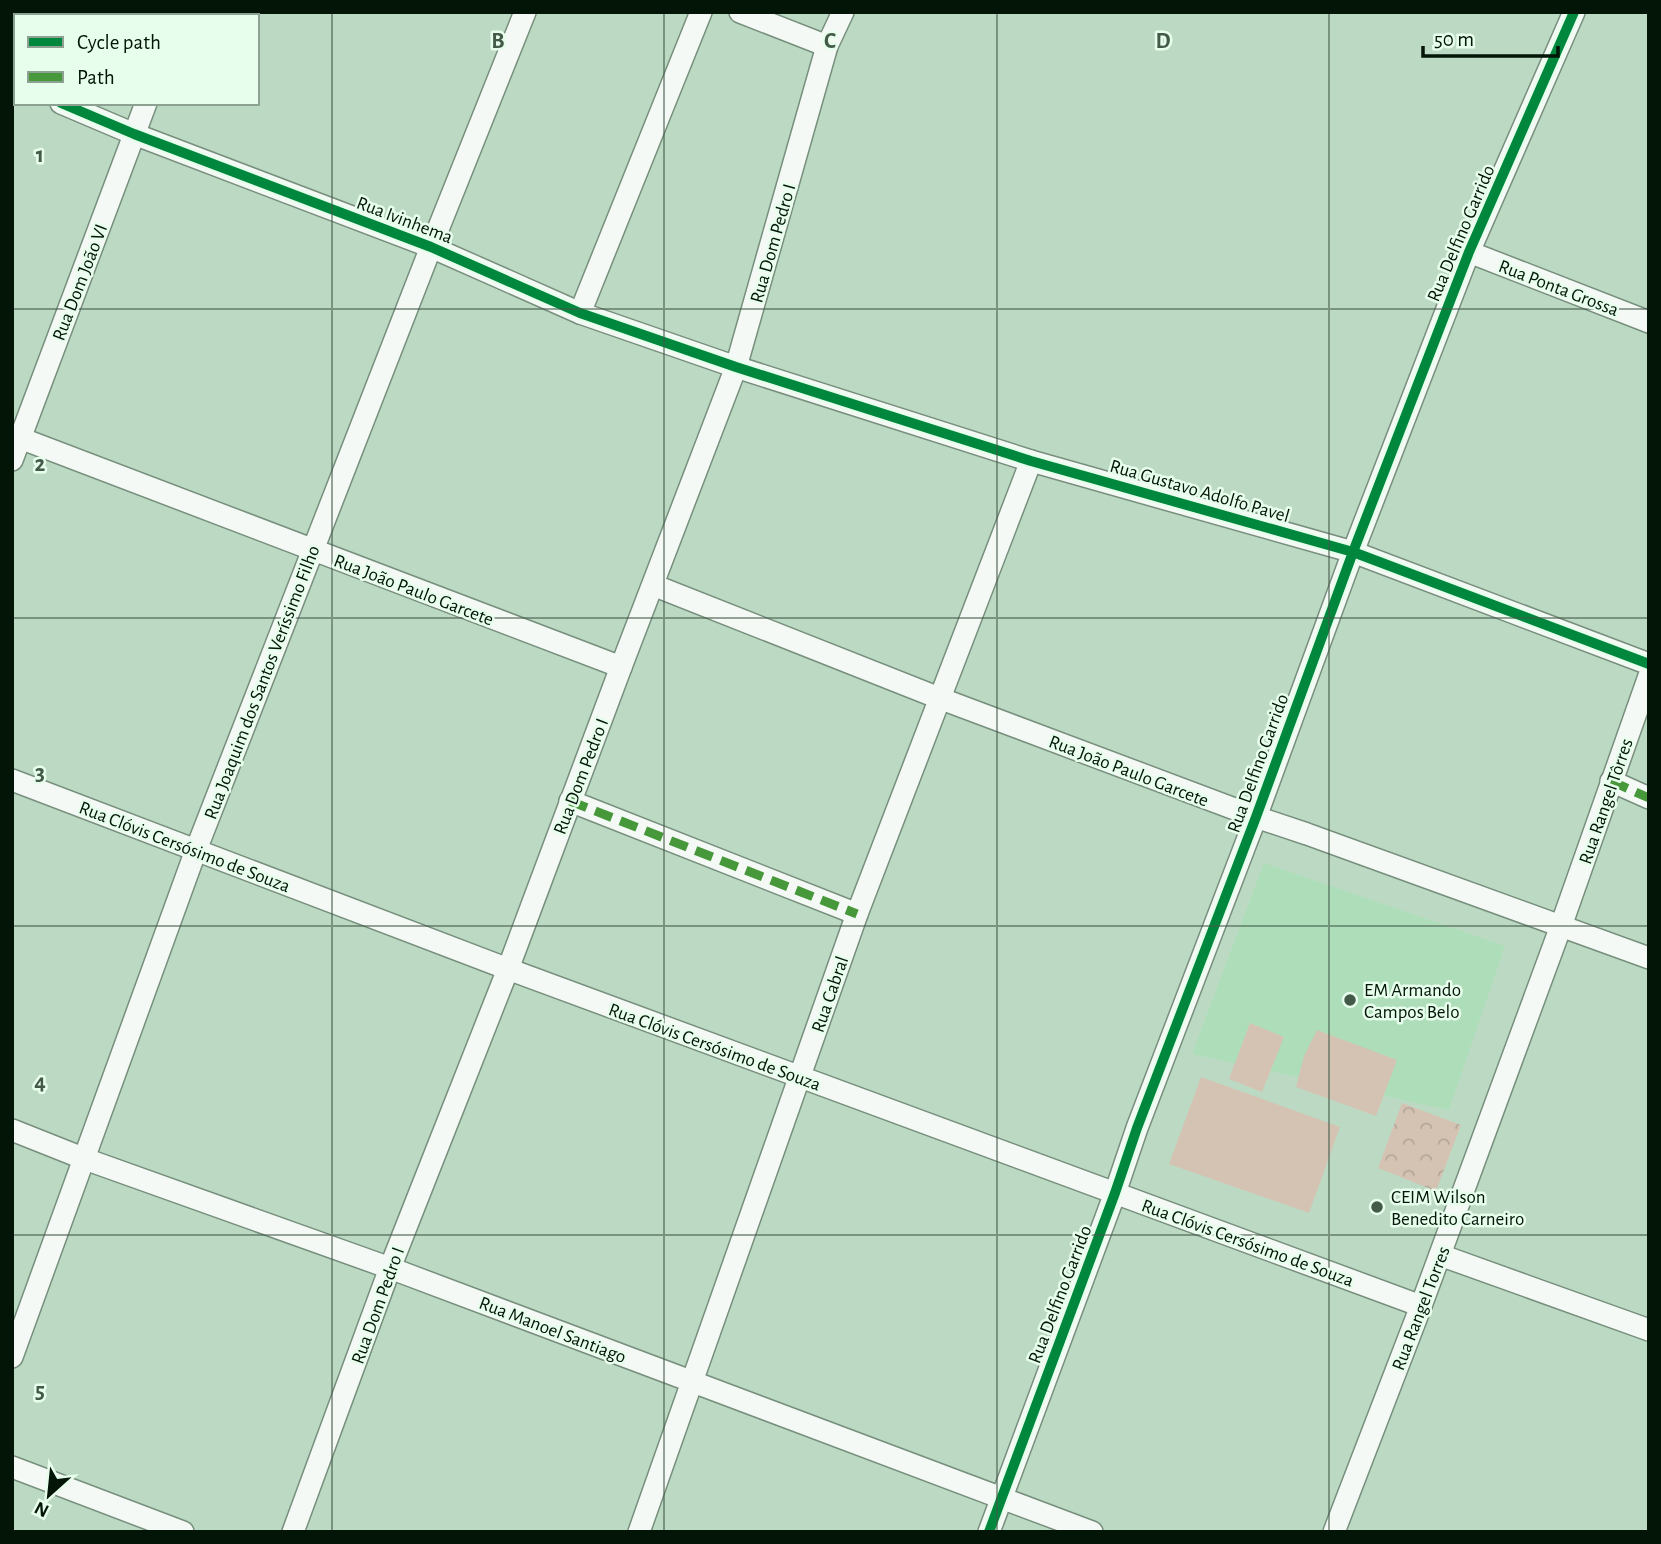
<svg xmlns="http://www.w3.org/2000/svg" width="1661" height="1544" viewBox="0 0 1661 1544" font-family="'Alegreya Sans',sans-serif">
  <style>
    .built { fill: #aedeb9 }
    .forest { fill: url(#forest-crowns) }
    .garden { fill: #d4c3b3 }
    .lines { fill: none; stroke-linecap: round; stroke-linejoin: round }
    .street-casing { stroke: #778f7d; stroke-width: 24 }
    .street { stroke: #f5f9f6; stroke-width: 21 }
    .quiet { stroke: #47983a; stroke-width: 9; stroke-dasharray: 18 9; stroke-linecap: butt }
    .cycleway-casing { stroke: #e8feed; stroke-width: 15 }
    .cycleway { stroke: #00873e; stroke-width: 10 }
    .grid { fill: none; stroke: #435a49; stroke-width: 2; stroke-opacity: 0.55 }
    .poi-dot { fill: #435a49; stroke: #e8feed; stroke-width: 2.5 }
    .labels { text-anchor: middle; stroke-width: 5; stroke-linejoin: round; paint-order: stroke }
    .street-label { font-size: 19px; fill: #021507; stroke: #e8feed }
    .poi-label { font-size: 19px; fill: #021507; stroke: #e8feed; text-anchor: start }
    .grid-label { font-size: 23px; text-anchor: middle; font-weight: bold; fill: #435a49; stroke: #e8feed; stroke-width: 5; stroke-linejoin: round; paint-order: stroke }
  </style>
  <defs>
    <pattern id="forest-crowns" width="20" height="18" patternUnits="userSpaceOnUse" patternTransform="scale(1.75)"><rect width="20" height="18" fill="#d4c3b3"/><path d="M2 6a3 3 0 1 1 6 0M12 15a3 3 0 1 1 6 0" fill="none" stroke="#b4a798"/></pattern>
  </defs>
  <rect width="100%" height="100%" fill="#bcdac3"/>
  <path class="built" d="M1264 863 1505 946 1449 1110 1192 1054Z"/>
  <path class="forest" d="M1402 1103 1461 1125 1436 1191 1378 1168Z"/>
  <g class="garden">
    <path d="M1250 1023 1284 1037 1262 1092 1229 1079Z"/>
    <path d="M1317 1030 1397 1060 1376 1116 1296 1087 1304 1056Z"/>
    <path d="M1201 1077 1340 1127 1309 1213 1169 1164Z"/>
  </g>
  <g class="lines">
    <defs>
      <g id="street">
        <path d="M740 12 827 46"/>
        <path d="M178 16 179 12"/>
        <path d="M12 82 16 84"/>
        <path d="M61 103 134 134 431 247 580 313 736 367 1031 461 1353 552 1649 664"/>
        <path d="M1469 252 1649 322"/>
        <path d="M580 313 701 12"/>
        <path d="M12 435 621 667"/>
        <path d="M12 460 146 103"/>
        <path d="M653 585 939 698 1256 817 1307 834 1649 958"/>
        <path d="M12 780 508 969 1421 1306"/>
        <path d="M1611 781 1649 798"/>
        <path d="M570 801 857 914"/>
        <path d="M12 1130 85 1159 390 1268 1092 1532"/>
        <path d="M1440 1255 1649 1330"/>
        <path d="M12 1357 196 850 431 247 525 12"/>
        <path d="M12 1467 183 1532"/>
        <path d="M293 1532 390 1268 508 969 621 667 736 367 827 46 843 12"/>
        <path d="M639 1532 857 914 1031 461"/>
        <path d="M989 1532 1115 1193 1137 1128 1256 817 1353 552 1469 252 1574 12"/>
        <path d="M1334 1532 1421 1306 1561 926 1649 676"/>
      </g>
    </defs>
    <use href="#street" class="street-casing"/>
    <use href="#street" class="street"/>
    <g class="quiet">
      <path d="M1611 781 1649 798"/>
      <path d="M570 801 857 914"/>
    </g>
    <defs>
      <g id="cycleway">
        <path d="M61 103 134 134 431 247 580 313 736 367 1031 461 1353 552 1649 664"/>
        <path d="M989 1532 1115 1193 1137 1128 1256 817 1353 552 1469 252 1574 12"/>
      </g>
    </defs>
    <use href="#cycleway" class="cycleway-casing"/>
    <use href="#cycleway" class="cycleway"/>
  </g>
  <path class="grid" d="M332 12V1532M664 12V1532M997 12V1532M1329 12V1532M12 309H1649M12 618H1649M12 926H1649M12 1235H1649"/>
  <g class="poi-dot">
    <circle cx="1350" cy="1000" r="7"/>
    <circle cx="1377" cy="1207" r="7"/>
  </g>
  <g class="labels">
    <g class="street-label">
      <text transform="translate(405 219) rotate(21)" y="7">Rua Ivinhema</text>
      <text transform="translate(1460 233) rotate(-67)" y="7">Rua Delfino Garrido</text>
      <text transform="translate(772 243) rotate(-74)" y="7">Rua Dom Pedro I</text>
      <text transform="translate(79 282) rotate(-69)" y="7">Rua Dom João VI</text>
      <text transform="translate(1559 287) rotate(21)" y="7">Rua Ponta Grossa</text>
      <text transform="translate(1200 490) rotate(16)" y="7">Rua Gustavo Adolfo Pavel</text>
      <text transform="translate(414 589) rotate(21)" y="7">Rua João Paulo Garcete</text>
      <text transform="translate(261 682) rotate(-69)" y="7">Rua Joaquim dos Santos Veríssimo Filho</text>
      <text transform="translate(1257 763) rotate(-70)" y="7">Rua Delfino Garrido</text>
      <text transform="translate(1129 770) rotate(21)" y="7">Rua João Paulo Garcete</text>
      <text transform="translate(580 776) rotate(-69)" y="7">Rua Dom Pedro I</text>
      <text transform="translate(1605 801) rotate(-71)" y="7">Rua Rangel Tôrres</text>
      <text transform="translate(185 846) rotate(21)" y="7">Rua Clóvis Cersósimo de Souza</text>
      <text transform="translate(829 994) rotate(-71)" y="7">Rua Cabral</text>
      <text transform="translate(715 1046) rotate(20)" y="7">Rua Clóvis Cersósimo de Souza</text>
      <text transform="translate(1248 1242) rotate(20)" y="7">Rua Clóvis Cersósimo de Souza</text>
      <text transform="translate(1059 1294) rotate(-69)" y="7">Rua Delfino Garrido</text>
      <text transform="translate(377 1305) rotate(-70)" y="7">Rua Dom Pedro I</text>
      <text transform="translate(1420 1308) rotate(-69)" y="7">Rua Rangel Torres</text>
      <text transform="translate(553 1329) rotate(21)" y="7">Rua Manoel Santiago</text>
    </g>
    <g class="poi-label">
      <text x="1364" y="996">EM Armando<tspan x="1364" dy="22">Campos Belo</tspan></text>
      <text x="1391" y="1203">CEIM Wilson<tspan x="1391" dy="22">Benedito Carneiro</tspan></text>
    </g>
  </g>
  <g class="grid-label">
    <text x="498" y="48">B</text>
    <text x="830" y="48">C</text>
    <text x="1163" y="48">D</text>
    <text x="40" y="162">1</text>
    <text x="40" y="471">2</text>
    <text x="40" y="780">3</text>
    <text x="40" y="1089">4</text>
    <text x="40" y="1398">5</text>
  </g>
  <rect width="1661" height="1544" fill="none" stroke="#021507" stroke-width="28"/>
  <rect x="14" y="14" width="245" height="91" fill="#e8feed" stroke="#8ca191" stroke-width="2"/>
  <rect x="28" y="37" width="35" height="10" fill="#00873e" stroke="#8ca191" stroke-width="2"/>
  <text x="77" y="49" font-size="21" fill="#021507">Cycle path</text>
  <rect x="28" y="72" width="35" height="10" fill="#47983a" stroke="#8ca191" stroke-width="2"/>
  <text x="77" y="84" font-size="21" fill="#021507">Path</text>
  <g transform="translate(49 1495) rotate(207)" stroke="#e8feed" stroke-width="5" paint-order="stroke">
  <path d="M0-5L12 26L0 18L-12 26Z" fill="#021507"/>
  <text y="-10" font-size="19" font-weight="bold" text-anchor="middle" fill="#021507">N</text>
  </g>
  <path d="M1423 46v10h135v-10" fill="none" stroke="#021507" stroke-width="3.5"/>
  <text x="1434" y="46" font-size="21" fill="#021507" stroke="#e8feed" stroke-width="5" paint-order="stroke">50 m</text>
</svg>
